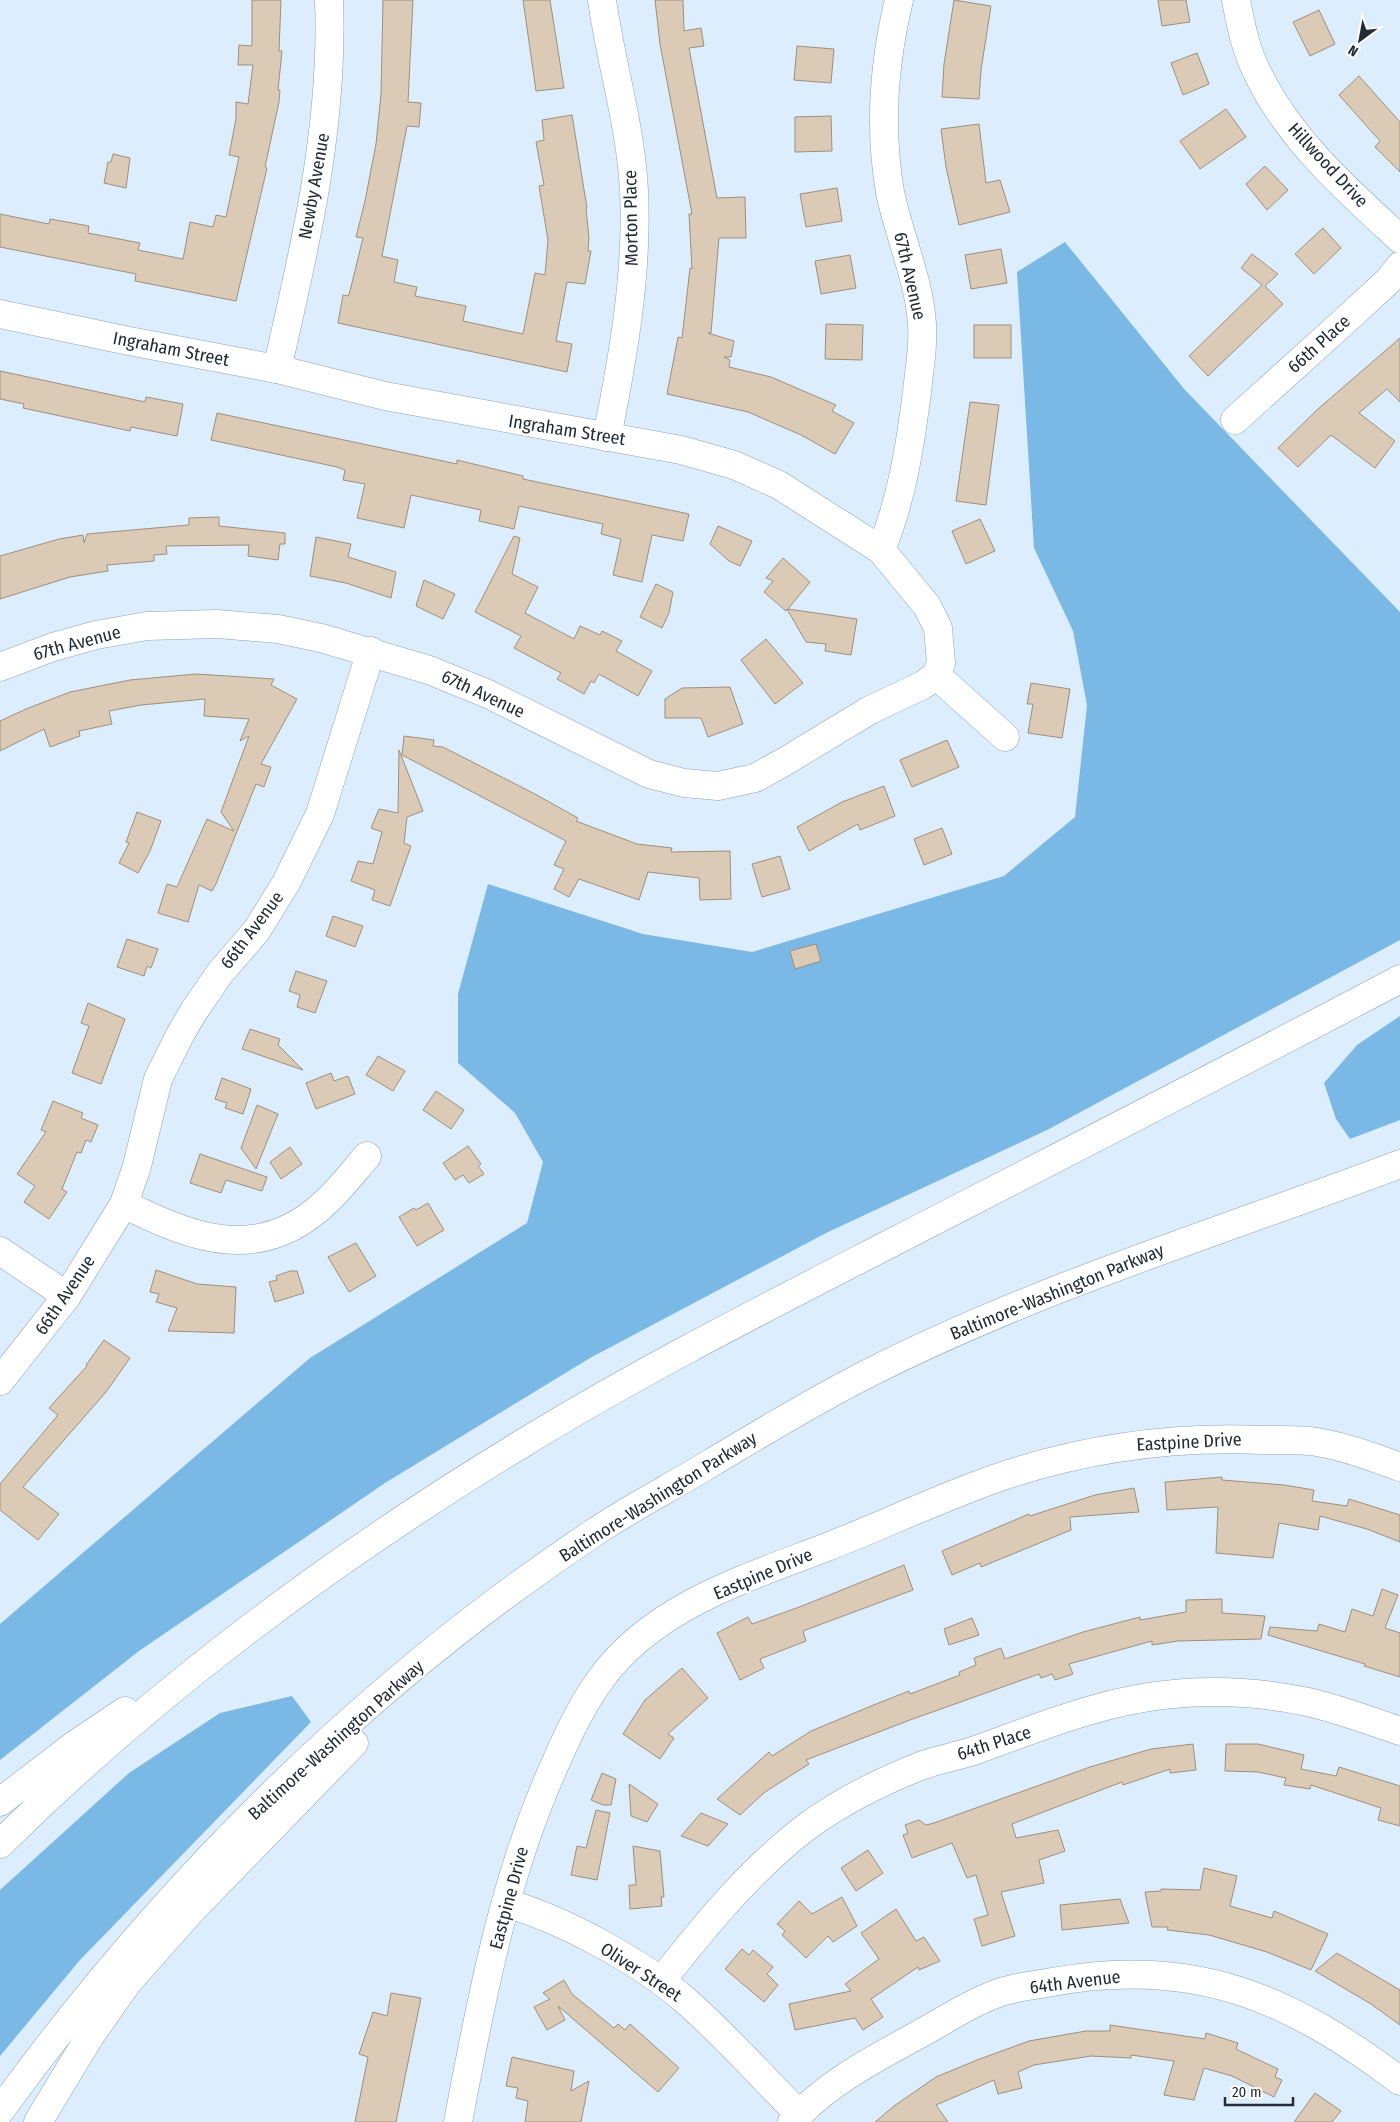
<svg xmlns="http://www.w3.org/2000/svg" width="1400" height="2122" viewBox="0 0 1400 2122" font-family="'Fira Sans Condensed',sans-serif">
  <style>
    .forest { fill: #7ab8e5 }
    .building { fill: #dbcab5; stroke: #9e8f7b }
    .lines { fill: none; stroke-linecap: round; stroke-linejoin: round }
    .minor-casing { stroke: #8da3b4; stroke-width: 29 }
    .highway-casing { stroke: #8da3b4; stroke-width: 29 }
    .minor { stroke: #fff; stroke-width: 28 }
    .highway { stroke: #fff; stroke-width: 28 }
    .labels { text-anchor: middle; stroke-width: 4.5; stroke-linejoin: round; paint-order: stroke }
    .street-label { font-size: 18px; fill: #232c33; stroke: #fff }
  </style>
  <rect width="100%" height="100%" fill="#dceefd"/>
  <g class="forest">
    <path d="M1065 242 1185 390 1400 612V940L1049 1129 826 1233 590 1358 385 1483 139 1651 0 1760V1624L310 1358 527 1223 543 1162 515 1113 458 1063V994L488 884 643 934 752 952 1004 876 1075 817 1087 705 1073 631 1034 548 1017 272Z"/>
    <path d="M1400 1016V1120L1350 1139 1336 1119 1324 1083 1357 1045Z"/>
    <path d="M292 1696 311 1722 80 1960 0 2056V1890L129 1773 220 1713Z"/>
  </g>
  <g class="building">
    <path d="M252 0H281L279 51H282L278 90H280L279 102 265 167 267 168 236 301 135 281 136 274 0 247V214L49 224 50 219 89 226 88 233 140 243 138 250 183 259 190 222 213 227 216 215 226 217 239 157 229 155 236 119V102L248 104 253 65H238L239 45 252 46Z"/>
    <path d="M383 0H413L408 102 421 103 419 127 407 126 382 256 398 260 394 282 417 287 415 296 466 306 463 321 523 334 535 273 545 275 548 240 539 186 544 185 536 142 544 140 542 120 572 115 587 208 586 209 589 238 588 251H591L585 284 567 282 556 341 572 344 567 372 338 323 343 295 348 296 350 291 363 238 356 237 365 201 376 144 381 94Z"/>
    <path d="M523 0H550L564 88 536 91Z"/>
    <path d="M655 0H683L684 31 701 28 704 46 689 48 717 198 745 197 746 238H719L711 333H708L734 341 731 357H724L730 360 729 367 771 377 836 405 832 411 854 423 835 454 801 435 748 412 667 394 678 337 682 338 690 268 692 269 689 214H692L660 44Z"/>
    <path d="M954 0 991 6 981 70 979 99 942 97 944 64Z"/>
    <path d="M1158 0H1186L1190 22 1162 26Z"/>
    <path d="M1319 10 1335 44 1310 56 1293 22Z"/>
    <path d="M797 46 834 49 831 83 794 80Z"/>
    <path d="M1197 53 1209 84 1183 95 1171 63Z"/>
    <path d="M1359 76 1400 122V172L1375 147 1380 141 1339 95Z"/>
    <path d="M1226 109 1246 137 1200 169 1180 141Z"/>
    <path d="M831 116 832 151 795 152V117Z"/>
    <path d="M979 124 986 183 1000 180 1010 212 959 225 946 167 941 129Z"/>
    <path d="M113 154 130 158 126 188 104 183 108 162H111Z"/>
    <path d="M1265 166 1288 190 1267 210 1246 184Z"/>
    <path d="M837 188 842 221 806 227 800 194Z"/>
    <path d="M1323 228 1341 248 1314 274 1295 254Z"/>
    <path d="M1001 249 1007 283 971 289 965 255Z"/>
    <path d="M1252 254 1278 274 1265 286 1283 304 1208 376 1189 356 1262 285 1241 268Z"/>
    <path d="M850 255 856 288 821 294 815 261Z"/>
    <path d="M826 324 863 325 862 360 825 359Z"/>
    <rect x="974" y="325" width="37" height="33"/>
    <path d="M1400 338V402L1387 389 1359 413 1395 441 1375 468 1331 435 1298 467 1278 448 1318 409Z"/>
    <path d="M0 371 145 402 146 397 183 404 177 436 131 427 130 431 23 408 24 404 0 399Z"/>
    <path d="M970 402 999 405 986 505 956 501Z"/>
    <path d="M217 413 457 464V460L523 476V479L689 514 683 541 652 535 642 582 613 575 621 539 601 534 603 524 519 506 514 529 479 521 481 510 411 495 404 528 357 518 365 484 343 480 345 470 337 467 211 440Z"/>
    <path d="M219 517V526L285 533V544H280L278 560 248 556 249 545 166 546 167 554 154 555V561L107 565 108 571 70 577 0 599V556L59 539 83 535 84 543 87 534 189 525V518Z"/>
    <path d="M980 519 995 551 966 564 952 531Z"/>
    <path d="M718 526 752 541 740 566 729 561 710 544Z"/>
    <path d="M514 536 520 538 512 574 538 587 525 613 574 639 580 626 600 635 602 631 622 641 616 651 652 671 638 696 599 674 594 683 591 681 584 694 557 679 561 673 514 648 521 636 475 612Z"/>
    <path d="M316 537 351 544 348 557 396 572 391 598 346 583 310 576Z"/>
    <path d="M783 558 810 582 788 609 857 619 851 655 825 651 826 644 806 642 787 609 786 611 764 592 773 581 766 578Z"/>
    <path d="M424 580 455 594 443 619 416 606Z"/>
    <path d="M656 584 673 592 669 613 662 628 640 617Z"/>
    <path d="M766 639 803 683 775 704 741 660Z"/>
    <path d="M196 674 274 679 271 685 297 699 261 764 271 767 264 787 256 784 216 884 212 891 199 885 188 922 158 913 167 884 177 887 207 819 234 831 221 812 249 736 240 741 249 719 204 716 205 699 141 705 109 711 112 724 79 731 80 736 50 747 44 729 0 751V721L26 709 70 692 130 680Z"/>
    <path d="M1031 683 1070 689 1062 738 1028 733 1033 704H1027Z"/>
    <path d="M730 687 743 724 708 737 701 718H665V699L682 688Z"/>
    <path d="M404 736 434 740 433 746 443 747 535 794 578 818 576 821 637 844 672 848 671 852 730 851 731 899 700 900 699 878 648 872 639 900 579 879 569 897 554 889 564 869 554 865 566 841 402 755Z"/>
    <path d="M947 740 959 767 912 787 900 760Z"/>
    <path d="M399 750 423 811 407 817 404 843 411 846 390 906 372 900 375 890 351 881 358 861 373 864 382 832 371 828 379 809 398 813Z"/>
    <path d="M884 786 895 816 860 830 858 824 809 851 797 827 842 802Z"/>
    <path d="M137 812 161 821 150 851 138 873 119 863 129 843 126 842Z"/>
    <path d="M942 828 952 854 924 865 914 839Z"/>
    <path d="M780 856 790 889 762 897 752 864Z"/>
    <path d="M333 916 363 926 355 947 326 936Z"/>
    <path d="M127 939 158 949 151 968 147 966 144 976 117 967Z"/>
    <path d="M816 944 821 961 795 969 790 951Z"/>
    <path d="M296 971 327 981 315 1013 297 1007 300 995 289 991Z"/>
    <path d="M88 1003 125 1019 101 1084 72 1073 89 1026 81 1023Z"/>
    <path d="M250 1029 280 1039 278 1045 303 1070 242 1049Z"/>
    <path d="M378 1056 405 1071 393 1091 366 1075Z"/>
    <path d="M331 1073 334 1081 348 1076 355 1094 316 1109 306 1083Z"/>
    <path d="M222 1078 251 1089 243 1114 225 1108 227 1103 215 1099Z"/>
    <path d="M436 1091 464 1110 451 1129 423 1110Z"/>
    <path d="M53 1101 83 1113 81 1118 98 1125 91 1142 86 1140 81 1153 77 1152 62 1189 67 1192 49 1219 24 1202 35 1186 17 1174 46 1132 41 1130Z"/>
    <path d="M257 1105 278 1114 256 1169 241 1148Z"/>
    <path d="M468 1146 481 1164 478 1166 484 1174 469 1183 463 1175 455 1180 443 1163Z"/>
    <path d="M290 1147 302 1164 281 1179 270 1162Z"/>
    <path d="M200 1154 267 1177 262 1191 226 1180 221 1193 190 1183Z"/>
    <path d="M428 1203 444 1230 417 1246 399 1217 414 1208 416 1210Z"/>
    <path d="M356 1243 376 1276 349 1292 328 1257Z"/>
    <path d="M156 1270 197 1284 236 1287 234 1333 168 1331 177 1308 156 1302 159 1294 150 1292Z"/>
    <path d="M290 1271H297L304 1293 275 1302 269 1282 277 1280 276 1276Z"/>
    <path d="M104 1340 130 1358 106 1392 23 1487 59 1514 38 1540 0 1510V1484L58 1415 49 1408 87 1366 86 1365Z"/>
    <path d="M1222 1477V1480L1284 1485 1314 1490 1312 1501 1347 1506 1349 1499 1400 1515V1542L1367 1529 1320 1516 1318 1530 1279 1523 1273 1558 1216 1553 1218 1507 1167 1510 1165 1482Z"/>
    <path d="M1134 1488 1139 1512 1070 1517 1071 1530 981 1567 980 1563 952 1575 942 1551 1029 1514 1030 1516 1095 1495Z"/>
    <path d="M904 1565 913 1590 803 1631 806 1641 760 1659 764 1668 740 1680 717 1633 748 1617 752 1624 802 1606Z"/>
    <path d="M1382 1589 1398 1595 1385 1628 1400 1633V1677L1364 1666 1365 1664 1268 1635 1270 1627 1317 1631 1319 1624 1345 1632 1352 1609 1373 1616Z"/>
    <path d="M1222 1599V1613L1265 1616 1261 1639 1178 1641 1152 1645V1641L1069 1664 1073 1674 1055 1680 1052 1674 1041 1678 1039 1674 910 1720 806 1760 809 1764 765 1792 740 1815 717 1799 769 1752 772 1756 811 1731 876 1704 909 1691 910 1694 960 1675 959 1672 976 1665 974 1658 1001 1648 1005 1659 1083 1632 1140 1617V1620L1186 1612V1600Z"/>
    <path d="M972 1618 979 1635 949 1645 944 1629Z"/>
    <path d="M682 1668 708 1698 668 1734 674 1738 660 1759 623 1734 645 1700Z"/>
    <path d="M1193 1744 1196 1770 1170 1773V1769L1123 1785 1122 1782 1012 1824 1016 1838 1058 1830 1065 1851 1039 1860 1044 1883 1001 1892 1015 1936 982 1946 974 1919 988 1915 976 1875 967 1878 952 1843 912 1858 903 1835 908 1833 905 1825 919 1820 926 1825 934 1823 1090 1767 1151 1749Z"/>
    <path d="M1226 1744H1258L1304 1755 1301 1769 1336 1776 1339 1767 1400 1786V1826L1378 1820 1381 1808 1311 1785 1310 1789 1284 1785 1286 1778 1258 1772 1225 1771Z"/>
    <path d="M602 1773 616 1779 611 1805H603L591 1800Z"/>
    <path d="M629 1784 658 1804 647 1822 631 1816Z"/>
    <path d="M596 1810 610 1813 597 1880 571 1875 577 1846 586 1848Z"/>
    <path d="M701 1813 728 1824 708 1846 681 1836Z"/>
    <path d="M633 1846 660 1851 664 1897H661L662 1906 630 1909 629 1885H636Z"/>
    <path d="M868 1850 883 1873 856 1891 841 1868Z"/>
    <path d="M1204 1868 1237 1876 1230 1906 1272 1918 1274 1911 1328 1934 1311 1970 1267 1952 1209 1935 1167 1930 1168 1927H1152L1145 1892 1161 1891V1889L1200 1890Z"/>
    <path d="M842 1897 857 1926 833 1942 828 1936 806 1958 782 1935 785 1931 777 1924 799 1901 812 1914Z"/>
    <path d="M1120 1899 1129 1923 1062 1930 1060 1905Z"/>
    <path d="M896 1909 916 1941 924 1937 940 1961 919 1970 918 1967 871 1999 883 2017 863 2030 855 2018 795 2030 789 2004 851 1991 845 1984 879 1959 861 1933Z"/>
    <path d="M742 1949 749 1955 753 1950 773 1967 767 1974 778 1985 764 2002 725 1969Z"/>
    <path d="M1337 1953 1400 1990V2025L1371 2004 1315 1971Z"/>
    <path d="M564 1980 572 1994 614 2028 618 2024 625 2030 630 2024 679 2068 658 2092 558 2006 565 2020 547 2030 534 2007 550 1999 543 1993Z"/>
    <path d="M391 1993 421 1998 396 2122H355L368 2057 359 2054 373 2012 387 2016Z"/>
    <path d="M1110 2025 1205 2039 1206 2033 1238 2043 1236 2049 1278 2069 1275 2077 1282 2080 1274 2097 1232 2076 1204 2068 1194 2100 1164 2095 1174 2061 1131 2055V2058L1091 2056 1034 2065 1018 2072 1022 2088 998 2094 994 2080 936 2105 948 2122H875L894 2106 936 2077 977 2060 1029 2041 1086 2031H1110Z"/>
    <path d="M512 2057 574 2071 571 2091 589 2081 581 2122H525L528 2101 516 2098 518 2088 506 2086Z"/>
    <path d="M1315 2093 1341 2111 1332 2122H1294Z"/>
  </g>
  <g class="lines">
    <defs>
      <g id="minor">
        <path d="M602 0C611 64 631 127 634 191 638 273 623 357 607 437"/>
        <path d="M1236 0C1241 26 1246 52 1259 76 1291 141 1347 190 1400 239"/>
        <path d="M0 314 129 341 277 369 385 396 681 450 734 465 779 485 881 550 927 606 938 628 941 663 936 675 923 685 870 710 784 762 755 778 718 786 684 783 649 774 488 694 429 670 321 638 278 629 217 624 147 626 96 635 53 647 0 667"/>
        <path d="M277 369C305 248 334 125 329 0"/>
        <path d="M1235 420 1349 317 1388 281 1400 266"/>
        <path d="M881 550C902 499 910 446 917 392 919 370 924 346 922 324 919 279 899 236 890 192 879 128 884 62 899 0"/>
        <path d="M936 675 1005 737"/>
        <path d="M124 1204C195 1240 262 1264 327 1201 342 1187 354 1171 367 1156"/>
        <path d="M0 1251 67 1296"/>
        <path d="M0 1381 67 1296 124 1204 137 1166 158 1079 181 1033 194 1011 220 973 257 930 286 883 320 814 371 651"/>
        <path d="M506 1903C564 1920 640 1961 686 2001 726 2036 762 2077 799 2114"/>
        <path d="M661 1981C706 1925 747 1873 805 1828 840 1802 882 1781 923 1765 940 1759 959 1756 976 1750 1015 1736 1055 1720 1095 1709 1165 1689 1237 1687 1308 1702 1339 1709 1370 1721 1400 1731"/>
        <path d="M458 2122C481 2000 504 1876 556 1762 568 1734 582 1705 600 1680 653 1606 747 1578 827 1547 883 1525 938 1499 994 1479 1083 1448 1170 1436 1263 1440 1281 1440 1300 1439 1317 1442 1346 1447 1373 1457 1400 1467"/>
        <path d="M792 2122C824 2085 874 2059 916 2036 944 2021 973 2001 1004 1991 1019 1987 1036 1985 1052 1982 1193 1956 1289 1997 1400 2081"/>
      </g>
      <g id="highway">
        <path d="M0 1802 73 1746 125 1711"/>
        <path d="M0 1844C155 1691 334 1558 520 1445 642 1370 771 1305 899 1239 1066 1153 1234 1067 1400 979"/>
        <path d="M0 2111C162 1887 362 1687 592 1534 630 1508 672 1487 711 1463 763 1432 815 1400 869 1373 1039 1287 1222 1231 1400 1164"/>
        <path d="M38 2122 90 2036 128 1982 191 1911 354 1743"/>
      </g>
    </defs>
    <use href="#minor" class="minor-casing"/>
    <use href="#highway" class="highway-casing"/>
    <use href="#minor" class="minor"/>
    <use href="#highway" class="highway"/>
  </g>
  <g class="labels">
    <g class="street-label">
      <text transform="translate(1328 165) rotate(47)" y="6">Hillwood Drive</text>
      <text transform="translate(314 186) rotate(-80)" y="6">Newby Avenue</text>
      <text transform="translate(631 218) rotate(-91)" y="6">Morton Place</text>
      <text transform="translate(910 276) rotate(77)" y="6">67th Avenue</text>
      <text transform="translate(1319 344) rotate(-42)" y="6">66th Place</text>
      <text transform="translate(171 349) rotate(11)" y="6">Ingraham Street</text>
      <text transform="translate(567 430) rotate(9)" y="6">Ingraham Street</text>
      <text transform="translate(77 643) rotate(-15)" y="6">67th Avenue</text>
      <text transform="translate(483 694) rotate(25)" y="6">67th Avenue</text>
      <text transform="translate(252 930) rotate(-53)" y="6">66th Avenue</text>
      <text transform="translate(1057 1292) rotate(-22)" y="6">Baltimore-Washington Parkway</text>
      <text transform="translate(65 1295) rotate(-56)" y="6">66th Avenue</text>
      <text transform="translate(1189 1442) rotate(-3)" y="6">Eastpine Drive</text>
      <text transform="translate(658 1497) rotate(-32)" y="6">Baltimore-Washington Parkway</text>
      <text transform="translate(763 1574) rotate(-23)" y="6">Eastpine Drive</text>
      <text transform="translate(336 1740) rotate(-42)" y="6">Baltimore-Washington Parkway</text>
      <text transform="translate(994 1743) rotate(-18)" y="6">64th Place</text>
      <text transform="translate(509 1898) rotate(-75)" y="6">Eastpine Drive</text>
      <text transform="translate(641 1972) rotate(33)" y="6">Oliver Street</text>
      <text transform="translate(1075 1982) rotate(-7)" y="6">64th Avenue</text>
    </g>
  </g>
  <g transform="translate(1360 40) rotate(212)" stroke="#ffffff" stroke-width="4" paint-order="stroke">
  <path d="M0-4L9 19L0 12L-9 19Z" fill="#232c33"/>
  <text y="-8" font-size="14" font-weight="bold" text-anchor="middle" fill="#232c33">N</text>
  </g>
  <path d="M1225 2097v8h68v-8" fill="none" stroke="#232c33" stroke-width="2.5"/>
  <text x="1232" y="2097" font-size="15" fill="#232c33" stroke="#ffffff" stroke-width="4" paint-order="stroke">20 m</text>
</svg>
